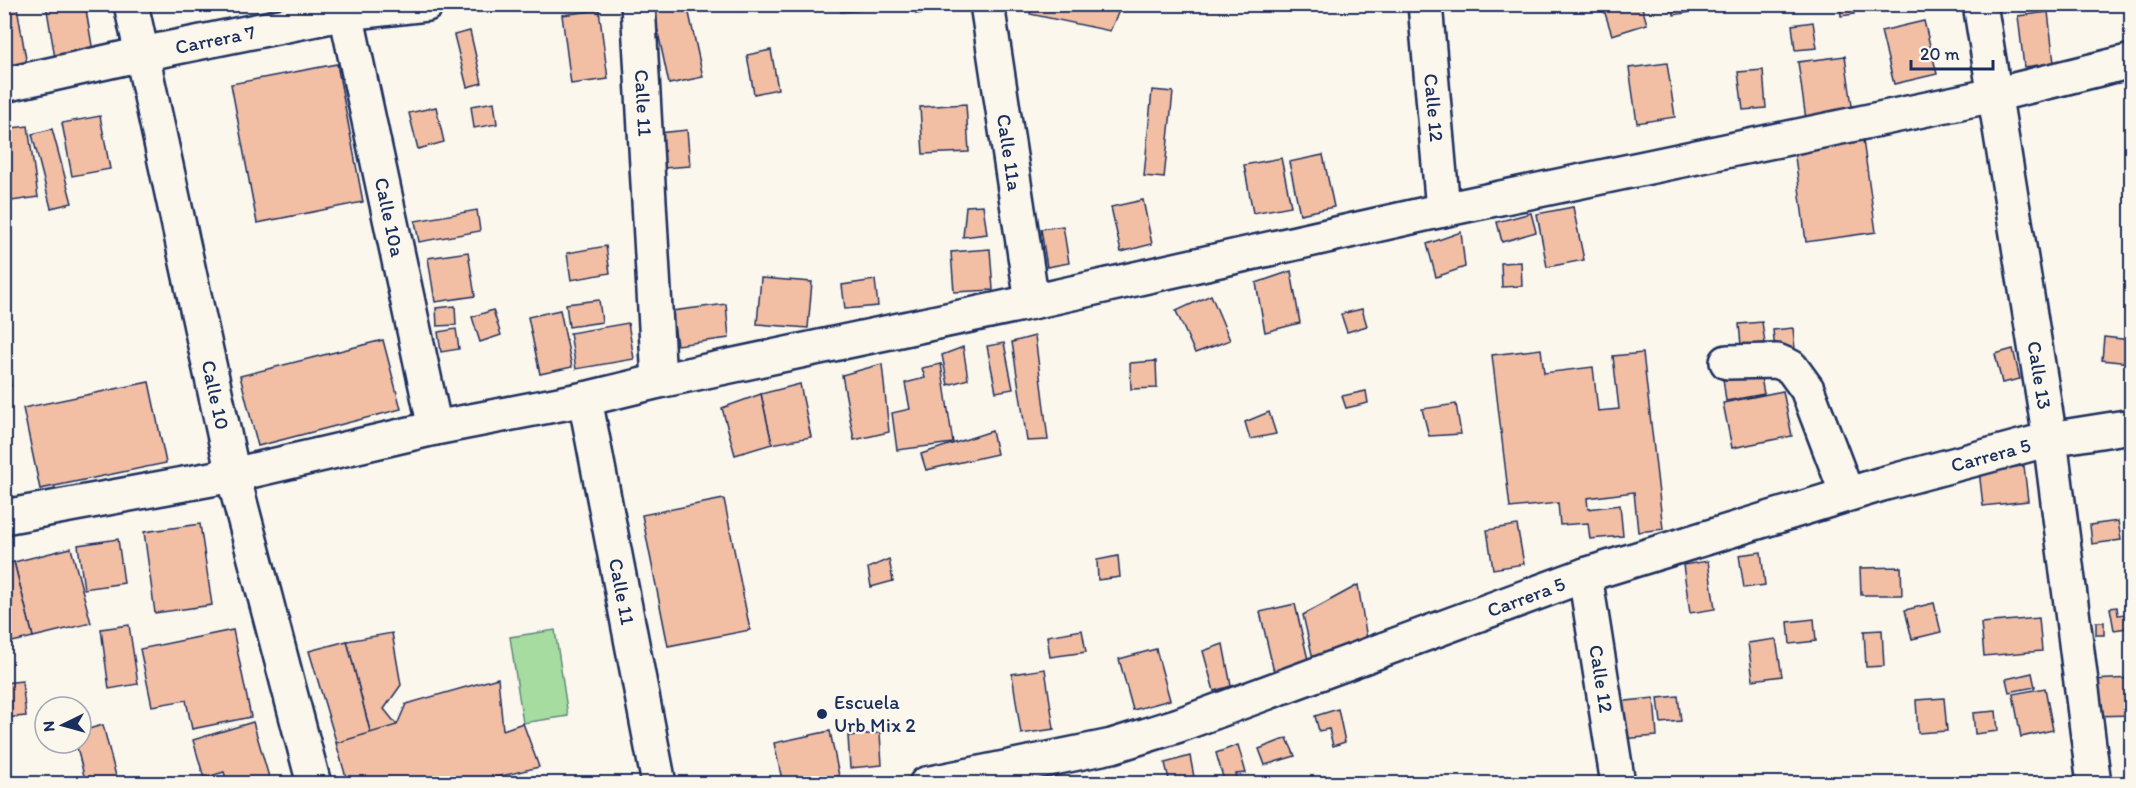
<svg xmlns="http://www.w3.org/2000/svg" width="2136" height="788" viewBox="0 0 2136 788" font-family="Itim,sans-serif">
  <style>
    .green { fill: #a6dc9f; stroke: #60867e; stroke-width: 1.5 }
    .building { fill: #f2bea4; stroke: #1b2f5e; stroke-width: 1.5 }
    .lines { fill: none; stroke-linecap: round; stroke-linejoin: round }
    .minor-casing { stroke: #1b2f5e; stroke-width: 38 }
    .minor { stroke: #fbf7ec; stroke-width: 33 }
    .poi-dot { fill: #1b2f5e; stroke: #fbf7ec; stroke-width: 2 }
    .labels { text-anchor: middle; stroke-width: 4.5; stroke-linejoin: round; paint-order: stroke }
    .street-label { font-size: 20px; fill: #1b2f5e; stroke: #fbf7ec }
    .poi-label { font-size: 20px; fill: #1b2f5e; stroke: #fbf7ec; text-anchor: start }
  </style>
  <rect width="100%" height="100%" fill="#fbf7ec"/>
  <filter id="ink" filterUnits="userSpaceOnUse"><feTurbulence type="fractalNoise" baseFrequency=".0167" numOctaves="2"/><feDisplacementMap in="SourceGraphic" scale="12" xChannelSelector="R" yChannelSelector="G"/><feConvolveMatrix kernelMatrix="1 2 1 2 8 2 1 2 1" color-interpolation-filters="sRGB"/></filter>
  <g filter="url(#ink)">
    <path class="green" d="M555 630 568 716 523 723 510 637Z"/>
    <g class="building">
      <path d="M4 4H30L17 7 28 71 4 75Z"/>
      <path d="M46 4H85L94 58 56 64Z"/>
      <path d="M675 4H687L703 77 669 84 653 9Z"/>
      <path d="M840 4H862V10L841 12Z"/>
      <path d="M914 4H954L955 8 916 14Z"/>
      <path d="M1032 4H1122L1110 31 1030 14Z"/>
      <path d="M1612 4H1641L1647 24 1612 35 1603 7Z"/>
      <path d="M1672 4H1702L1703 10 1674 15Z"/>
      <path d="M1840 4H1853L1854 14 1841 16Z"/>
      <path d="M599 10 608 79 571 84 562 15Z"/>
      <path d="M2048 12 2054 63 2024 67 2018 16Z"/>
      <path d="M1924 21 1937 74 1894 84 1881 31Z"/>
      <path d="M1813 22 1817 48 1795 50 1792 25Z"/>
      <path d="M470 31 482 83 467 87 454 35Z"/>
      <path d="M771 50 778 89 754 94 747 55Z"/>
      <path d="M1845 56 1853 113 1806 120 1798 62Z"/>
      <path d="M1667 63 1675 117 1637 123 1629 68Z"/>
      <path d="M337 64 363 202 257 223 231 84Z"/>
      <path d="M1763 70 1766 108 1743 110 1738 72Z"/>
      <path d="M1152 90 1173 92 1164 178 1144 176Z"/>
      <path d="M494 102 497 124 474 128 471 106Z"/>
      <path d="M966 104 969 152 923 154 920 107Z"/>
      <path d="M436 107 444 142 418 149 409 113Z"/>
      <path d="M100 116 110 169 72 176 62 123Z"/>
      <path d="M28 126 38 197 12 201 4 149V129Z"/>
      <path d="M52 129 72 203 51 208 32 134Z"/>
      <path d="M687 130 690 166 663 168 659 133Z"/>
      <path d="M1863 140 1876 232 1806 242 1794 149Z"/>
      <path d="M1323 155 1334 207 1300 214 1289 162Z"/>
      <path d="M1281 158 1291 206 1253 213 1244 165Z"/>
      <path d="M1143 200 1152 244 1121 252 1111 207Z"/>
      <path d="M983 205 987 234 963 237 966 206Z"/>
      <path d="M1573 207 1584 260 1547 267 1537 214Z"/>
      <path d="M477 210 480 231 419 242 415 221Z"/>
      <path d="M1531 213 1536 232 1502 242 1497 222Z"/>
      <path d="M1063 226 1069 263 1047 267 1041 229Z"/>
      <path d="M1461 232 1465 267 1436 277 1427 244Z"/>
      <path d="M606 246 610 273 571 280 567 253Z"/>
      <path d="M990 249 993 290 954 292 951 252Z"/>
      <path d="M468 252 475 296 435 302 428 258Z"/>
      <path d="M1521 262 1522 286 1502 287 1501 263Z"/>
      <path d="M1291 271 1300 323 1265 332 1256 283Z"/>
      <path d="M761 278 812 282 808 328 757 324Z"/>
      <path d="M875 280 878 306 845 309 842 285Z"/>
      <path d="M1211 295 1230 340 1195 353 1176 311Z"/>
      <path d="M599 300 602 322 569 327 566 304Z"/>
      <path d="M726 304 729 338 677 345 672 311Z"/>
      <path d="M455 306 456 325 437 326 436 308Z"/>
      <path d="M1362 309 1367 326 1347 332 1341 314Z"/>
      <path d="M493 310 501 335 480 342 472 317Z"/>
      <path d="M560 310 572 367 540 374 528 317Z"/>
      <path d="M1762 322 1765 343 1741 345 1739 324Z"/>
      <path d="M628 323 634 359 576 369 570 333Z"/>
      <path d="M1793 328 1795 350 1775 351 1773 330Z"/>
      <path d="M456 329 459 349 441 352 438 332Z"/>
      <path d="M1035 336 1048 440 1027 441 1012 342Z"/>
      <path d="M2104 337 2131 340 2129 363 2102 360Z"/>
      <path d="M383 340 401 409 258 446 240 376Z"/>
      <path d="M1004 343 1013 389 996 392 987 346Z"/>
      <path d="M963 347 968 379 948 385 942 355Z"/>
      <path d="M1541 349 1544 373 1593 367 1598 411 1619 409 1613 356 1643 353 1663 529 1638 532 1634 492 1587 498 1588 509 1620 505 1623 536 1590 539 1588 523 1560 525 1558 503 1510 508 1492 355Z"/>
      <path d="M2013 349 2020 379 2002 383 1995 354Z"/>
      <path d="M4 358 11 386 4 388Z"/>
      <path d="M1156 361 1157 388 1131 389 1130 363Z"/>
      <path d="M882 364 889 432 854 440 842 375Z"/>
      <path d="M941 364 953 443 897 450 892 413 910 409 905 383 925 378 922 368Z"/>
      <path d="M1760 372 1764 394 1726 401 1723 378Z"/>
      <path d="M149 382 166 463 40 489 23 408Z"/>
      <path d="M800 384 811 437 772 444 761 394Z"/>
      <path d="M1366 391 1368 403 1346 408 1342 396Z"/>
      <path d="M1783 391 1792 436 1732 448 1723 403Z"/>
      <path d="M761 394 772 444 735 455 722 408Z"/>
      <path d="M1456 404 1461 434 1429 436 1422 409Z"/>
      <path d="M1269 412 1276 434 1250 439 1245 422Z"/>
      <path d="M992 431 997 454 926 470 921 454Z"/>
      <path d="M2024 466 2028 501 1983 506 1979 470Z"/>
      <path d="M4 470 10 493 4 494Z"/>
      <path d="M724 499 750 630 668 646 642 515Z"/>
      <path d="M2118 521 2121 540 2092 544 2090 525Z"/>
      <path d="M200 524 212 605 155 613 144 532Z"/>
      <path d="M1517 525 1524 564 1493 569 1487 530Z"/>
      <path d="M118 539 124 583 84 589 78 545Z"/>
      <path d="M71 548 91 623 33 637 14 562Z"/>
      <path d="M1761 552 1765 585 1744 588 1739 555Z"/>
      <path d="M1118 556 1120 577 1098 580 1097 560Z"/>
      <path d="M889 559 893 581 871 587 868 568Z"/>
      <path d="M1708 561 1715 609 1690 613 1683 565Z"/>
      <path d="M14 562 33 637 4 644V565Z"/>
      <path d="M1901 567 1902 595H1861L1860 568Z"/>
      <path d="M1358 585 1367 639 1313 659 1303 615Z"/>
      <path d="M1934 603 1941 632 1912 639 1905 610Z"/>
      <path d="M1295 604 1309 664 1274 672 1260 612Z"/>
      <path d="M2117 607 2118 615 2125 614 2127 628 2114 630 2110 608Z"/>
      <path d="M2039 618 2042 651 1984 656 1981 623Z"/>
      <path d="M1814 619 1816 641 1790 644 1788 622Z"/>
      <rect x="2096" y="622" width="8" height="13"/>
      <path d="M129 625 138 684 109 689 101 629Z"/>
      <path d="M233 630 251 717 192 729 186 700 152 706 140 649Z"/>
      <path d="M1082 630 1086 652 1050 657 1047 636Z"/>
      <path d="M1882 630 1884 666 1866 667 1864 631Z"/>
      <path d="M392 633 401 685 384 709 397 725 376 755 347 641Z"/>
      <path d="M1776 639 1782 676 1753 680 1748 643Z"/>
      <path d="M347 641 376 755 344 768 309 651Z"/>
      <path d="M1223 644 1231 686 1214 691 1203 651Z"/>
      <path d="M1156 649 1170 700 1133 710 1119 659Z"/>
      <path d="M1045 669 1054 729 1021 734 1012 674Z"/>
      <path d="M2032 673 2035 687 2009 692 2006 679Z"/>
      <path d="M498 678 503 730 523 723 539 767 469 784H348L336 743 397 725 406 704Z"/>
      <path d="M2132 678V715L2093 716 2091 680Z"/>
      <path d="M22 681 26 716 4 718V683Z"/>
      <path d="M2045 688 2053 730 2021 737 2013 694Z"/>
      <path d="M1678 696 1681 721 1661 723 1658 698Z"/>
      <path d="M1654 698 1657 736 1621 739 1617 702Z"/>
      <path d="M1944 698 1947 731 1918 733 1916 700Z"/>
      <path d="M1338 709 1345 742 1333 746 1329 729 1319 731 1315 716Z"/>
      <path d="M1996 711 1998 731 1975 734 1973 713Z"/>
      <path d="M253 722 271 784H228L224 772 204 778 193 740Z"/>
      <path d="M103 725 118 784H86L76 743H81V731Z"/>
      <path d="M830 731 839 776 805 784H783L774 743Z"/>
      <path d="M880 733 882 765 850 768 848 736Z"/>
      <path d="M1287 738 1295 756 1265 765 1259 749Z"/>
      <path d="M1238 745 1246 773 1236 774 1239 784H1225L1216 753Z"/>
      <path d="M1190 756 1195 782 1170 784 1165 763Z"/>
      <path d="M1656 778 1657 784H1626V783Z"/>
    </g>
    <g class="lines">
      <defs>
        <g id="minor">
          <path id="s1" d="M131 4 233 475 314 784"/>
          <path id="s2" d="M344 4 435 428"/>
          <path id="s3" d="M638 4 659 381"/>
          <path id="s4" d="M987 4 1032 302"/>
          <path id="s5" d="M1425 4 1443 210"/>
          <path id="s6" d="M1980 4 2050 439 2094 784"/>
          <path id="s7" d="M4 85 142 54 346 13 427 4"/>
          <path d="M1727 362 1777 361 1791 367 1807 389 1847 494"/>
          <path id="s8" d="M585 399 659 784"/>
          <path d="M4 517 233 475 435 428 585 399 659 381 1032 302 1443 210 1994 95 2132 61"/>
          <path id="s9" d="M1585 575 1618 784"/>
          <path id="s10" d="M926 784 1112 746 1179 725 1585 575 1882 484 2050 439 2132 426"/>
        </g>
      </defs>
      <use href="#minor" class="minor-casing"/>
      <use href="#minor" class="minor"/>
    </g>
  </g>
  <circle class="poi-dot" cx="822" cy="714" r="6"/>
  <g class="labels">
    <g class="street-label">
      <text dy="7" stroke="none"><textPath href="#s7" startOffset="216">Carrera 7</textPath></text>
      <text dy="7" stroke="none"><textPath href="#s3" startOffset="99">Calle 11</textPath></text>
      <text dy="7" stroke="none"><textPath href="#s5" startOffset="104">Calle 12</textPath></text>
      <text dy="7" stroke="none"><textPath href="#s4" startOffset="150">Calle 11a</textPath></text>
      <text dy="7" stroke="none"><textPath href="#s2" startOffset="218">Calle 10a</textPath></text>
      <text dy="7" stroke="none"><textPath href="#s6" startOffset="376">Calle 13</textPath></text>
      <text dy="7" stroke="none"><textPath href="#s1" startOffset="400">Calle 10</textPath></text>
      <text dy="7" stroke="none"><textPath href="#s10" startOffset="1116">Carrera 5</textPath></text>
      <text dy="7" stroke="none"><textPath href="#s8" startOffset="196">Calle 11</textPath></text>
      <text dy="7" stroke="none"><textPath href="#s10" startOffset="630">Carrera 5</textPath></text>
      <text dy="7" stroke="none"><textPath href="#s9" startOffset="105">Calle 12</textPath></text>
    </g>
    <g class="poi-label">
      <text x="834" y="709">Escuela<tspan x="834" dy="23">Urb Mix 2</tspan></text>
    </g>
  </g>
  <rect width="2136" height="788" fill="none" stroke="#fbf7ec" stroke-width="24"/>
  <rect x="12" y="12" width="2112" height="764" fill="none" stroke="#1b2f5e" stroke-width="2" filter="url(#ink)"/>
  <g transform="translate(63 725) rotate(265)"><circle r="28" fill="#fbf7ec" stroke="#a1a7b3" stroke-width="1.5"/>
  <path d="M0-4.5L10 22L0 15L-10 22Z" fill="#1b2f5e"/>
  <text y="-9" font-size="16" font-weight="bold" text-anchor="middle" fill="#1b2f5e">N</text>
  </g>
  <path d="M1911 60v9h82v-9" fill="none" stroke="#1b2f5e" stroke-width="3"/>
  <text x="1920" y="60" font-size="18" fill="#1b2f5e" stroke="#fbf7ec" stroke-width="4.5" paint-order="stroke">20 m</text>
</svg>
